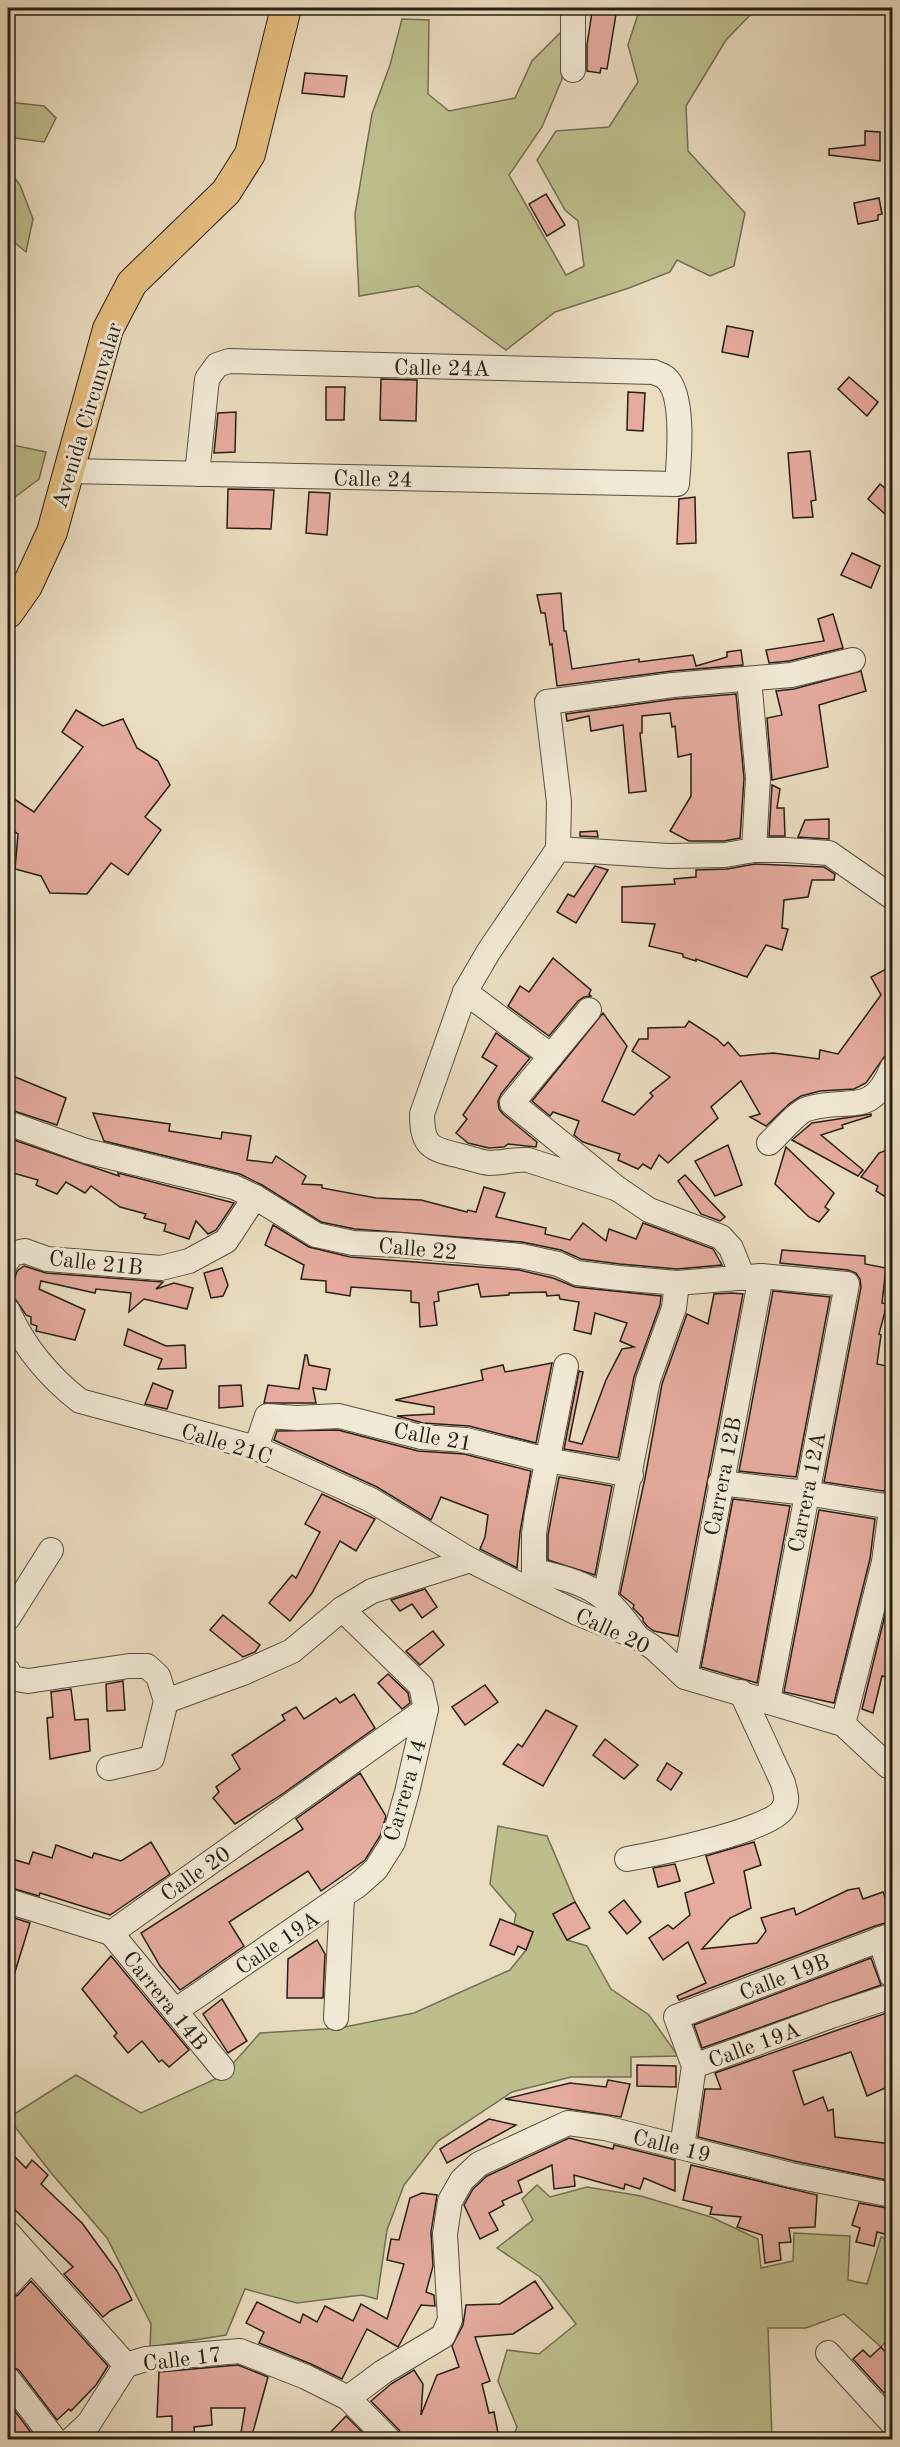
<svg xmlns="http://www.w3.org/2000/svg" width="900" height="2447" viewBox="0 0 900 2447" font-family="'Old Standard TT',serif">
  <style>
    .green { fill: #bebe8d; stroke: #726f52; stroke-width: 1.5 }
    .building { fill: #e5ab9e; stroke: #272016; stroke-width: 1.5 }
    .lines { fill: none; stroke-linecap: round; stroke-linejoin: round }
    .minor-casing { stroke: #584f40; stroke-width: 26 }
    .major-casing { stroke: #272016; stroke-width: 32 }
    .minor { stroke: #f1e8d5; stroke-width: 24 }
    .major { stroke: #e5be80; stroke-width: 30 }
    .labels { text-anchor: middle; stroke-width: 6; stroke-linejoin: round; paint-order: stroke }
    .street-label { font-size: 22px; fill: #272016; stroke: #f1e8d5 }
  </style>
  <rect width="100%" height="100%" fill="#eadcbf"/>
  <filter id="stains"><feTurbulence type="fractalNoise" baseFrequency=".00333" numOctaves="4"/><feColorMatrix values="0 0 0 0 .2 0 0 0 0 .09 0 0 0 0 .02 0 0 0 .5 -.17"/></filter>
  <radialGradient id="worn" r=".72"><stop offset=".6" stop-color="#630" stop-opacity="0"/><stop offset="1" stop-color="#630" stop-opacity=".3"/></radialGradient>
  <g class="green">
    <path d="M640 8H757L726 40 686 106 688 151 745 213 734 266 710 276 677 260 670 272 629 288 555 312 506 350 418 286 359 296 355 214 372 114 390 65 402 19 429 20 428 94 449 111 515 98 532 61 561 32 562 79 542 127 509 175 566 275 584 266 578 221 565 210 537 160 556 131 609 127 638 82 628 45Z"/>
    <path d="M8 102 44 106 56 118 44 142 8 137Z"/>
    <path d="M8 169 20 185 33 219 26 252 8 237Z"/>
    <path d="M8 444 46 452 39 479 15 497 8 495Z"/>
    <path d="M498 1826 547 1836 575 1902 553 1914 567 1940 587 1946 611 1989 649 2015 678 2056 631 2057V2077H571L512 2092 438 2141 404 2185 387 2230 377 2299 362 2295 297 2303 245 2289 226 2335 150 2347 151 2324 107 2238 52 2174 8 2118 76 2075 141 2113 222 2076 260 2033 340 2028 414 2013 510 1970 526 1950 533 1932 514 1924 516 1914 490 1884Z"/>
    <path d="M537 2185 550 2197 587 2187 641 2196 711 2217 758 2239 761 2268 793 2261 794 2233 850 2236 848 2280 867 2284 881 2237 892 2241V2335L881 2347 844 2314 806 2328H768L772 2439H512L517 2427 498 2381 507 2350 539 2354 576 2324 540 2277 497 2248 533 2220 522 2199Z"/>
  </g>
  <g class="building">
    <path d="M598 8H617L607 69 601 68 600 73 587 71V45L592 12H597Z"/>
    <path d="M305 73 347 76 344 97 302 93Z"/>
    <path d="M865 131 880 132V161L829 155V149L865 145Z"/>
    <path d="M546 194 565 225 547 236 529 204Z"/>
    <path d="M879 198 882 214 878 215V220L858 224 854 203Z"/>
    <path d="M727 326 753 331 748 357 722 352Z"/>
    <path d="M849 377 878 402 867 416 838 389Z"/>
    <path d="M381 379 417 380 416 421 380 420Z"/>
    <path d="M326 387H345L344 420H326Z"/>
    <path d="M628 392 645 393 643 431 627 430Z"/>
    <path d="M236 412 235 452 214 453 218 413Z"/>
    <path d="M810 451 816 500 811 501 813 517 793 518 788 453Z"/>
    <path d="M880 484 892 494V520L868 499Z"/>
    <path d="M228 489 274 490 271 529 227 528Z"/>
    <path d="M309 492 330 493 327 535 306 533Z"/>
    <path d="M695 497 696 543 677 544 679 499Z"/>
    <path d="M852 553 880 566 871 588 841 575Z"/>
    <path d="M561 593 564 631H566L572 669 639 659V662L693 655 696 666 727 657V652L741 650 743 665 672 671 557 686 552 644 550 645 545 613H541L537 595Z"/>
    <path d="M833 614 843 648 789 661 769 663 766 650 824 641 818 619Z"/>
    <path d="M861 671 866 691 819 705 828 767 772 780 767 718 782 715 776 691 794 689Z"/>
    <path d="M736 694 744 778 740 838 724 841H689L670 831 691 796V754L678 757 675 726 672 727 670 713 642 716V733H640L646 791 629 793 623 725 591 731 589 716 567 721 566 714 675 699Z"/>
    <path d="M76 710 103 726 123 719 137 748 158 761 170 785 145 817 161 830 128 875 111 863 87 894 50 893 41 876 15 869 18 834 8 826V795L34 812 83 747 62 732Z"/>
    <path d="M772 785 780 789 777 808H784L785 836H769Z"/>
    <path d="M829 819V839L798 837 805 820Z"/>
    <path d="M597 831 598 837 580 836V832Z"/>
    <path d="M755 864 824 867 835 874 834 880H812L808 897 784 900 782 928 788 929 782 950 766 945 747 977 696 959V961L683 957V954L649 946 655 924 622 922V887L675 884 674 879 696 877V870L727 869Z"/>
    <path d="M595 866 608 870 576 923 557 912 568 894 574 897Z"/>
    <path d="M553 958 591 990 589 994 591 996 584 997 578 1001 549 1036 508 1006 520 986 529 992Z"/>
    <path d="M892 966V1054L884 1057 866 1083 854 1089 820 1091 801 1096 789 1104 766 1126 750 1117 760 1114 741 1081 711 1107 718 1118 668 1163 659 1155 651 1169 643 1164 638 1169 618 1160 620 1154 583 1142 574 1135 579 1121 553 1112 550 1116 532 1101 603 1013 627 1046 602 1101 634 1115 653 1096 650 1093 670 1077 632 1051 639 1039H648V1028L685 1027 689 1021 717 1039 724 1046 728 1042 740 1056 773 1053 819 1059 820 1050 838 1054 881 995 871 977Z"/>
    <path d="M496 1033 530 1058 501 1094 498 1101 499 1109 503 1114 537 1142 536 1147 508 1144 504 1147 489 1148 468 1143 456 1133 467 1119 463 1115 497 1066 482 1057Z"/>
    <path d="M8 1074 66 1098 57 1125 8 1109Z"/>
    <path d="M93 1113 170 1124 169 1131 221 1139 222 1132 251 1136 247 1160 272 1163 276 1156 306 1176 302 1184 322 1185V1188L376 1198 421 1200 467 1212 468 1210 476 1212 484 1187 505 1193 496 1217 546 1228 545 1234 570 1240 583 1223 606 1241 609 1229 636 1239 643 1223 713 1249 722 1265 677 1269 620 1264 581 1259 561 1250 522 1242 355 1229 321 1222 262 1185 240 1174 104 1141Z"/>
    <path d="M871 1114V1116L842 1125 843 1128 821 1135 863 1170 858 1176 792 1140 812 1123Z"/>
    <path d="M8 1138 119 1176 118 1173 234 1203 216 1230 208 1234 196 1221 189 1239 164 1231 166 1224 144 1218 146 1214 120 1207 91 1186 85 1193 66 1182 57 1194 36 1185 38 1180 13 1173 14 1166 8 1164Z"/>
    <path d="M728 1145 742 1185 715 1196 695 1161Z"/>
    <path d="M786 1147 834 1193 825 1207 829 1210 819 1222 809 1217 775 1184Z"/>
    <path d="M892 1148V1201L876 1191 878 1186 861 1177 879 1153Z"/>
    <path d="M685 1175 725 1217 720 1221 701 1214 678 1181Z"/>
    <path d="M273 1225 309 1247 350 1257 519 1270 553 1278 575 1287 661 1296 660 1305 634 1377 618 1458 564 1449 579 1371 583 1372 569 1441 582 1444 606 1380 622 1349 634 1347 620 1341 627 1323 595 1313 591 1334 574 1330 579 1302 560 1299 559 1295 547 1296 546 1292 509 1293V1295L481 1297 478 1284 438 1292 439 1301 434 1302 437 1325 420 1327 419 1303 411 1302V1291L351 1287 350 1296 326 1292V1281L301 1279 304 1265 265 1245Z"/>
    <path d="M782 1250 865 1256V1264L886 1268 882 1303 887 1304 879 1334 881 1335 877 1364 892 1367V1488L883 1491 824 1482 861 1287 860 1279 856 1273 848 1270 780 1263Z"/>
    <path d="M24 1266 46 1273 163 1282 156 1289 174 1283 193 1288 187 1309 144 1299 129 1312 131 1293 96 1289 95 1293 41 1281 39 1289 85 1310 75 1340 36 1331 37 1326 31 1324V1317L26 1315 16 1300 9 1297 17 1271Z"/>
    <path d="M222 1268 228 1285 223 1296 211 1298 204 1273Z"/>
    <path d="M773 1291 830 1297 796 1477 739 1471Z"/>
    <path d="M732 1293 743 1294 678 1636 654 1631 647 1626 643 1621V1618L633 1608 634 1605 620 1594 645 1478 662 1384 687 1314 708 1324 714 1294Z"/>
    <path d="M128 1329 166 1346 185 1345 186 1368 158 1369 162 1359 124 1345Z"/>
    <path d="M305 1355H307L309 1365 330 1369 326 1390 313 1388 316 1403H264L268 1385 299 1389Z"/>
    <path d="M552 1363 536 1443 469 1426 423 1423 397 1416 434 1414V1407L395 1400 483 1380 481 1370 503 1365 505 1372Z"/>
    <path d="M153 1383 173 1391 167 1409 145 1404Z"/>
    <path d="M241 1385 243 1406 219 1408V1386Z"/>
    <path d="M338 1430 418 1451 464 1454 531 1471 520 1532 517 1568 480 1549 485 1537 488 1515 441 1497 431 1520 377 1487 274 1440 277 1431Z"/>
    <path d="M559 1477 612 1486 595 1575 548 1560V1535Z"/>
    <path d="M322 1494 375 1519 356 1551 340 1541 312 1593 290 1621 269 1603 292 1575 296 1578 320 1532 305 1524Z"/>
    <path d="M733 1499 790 1506 757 1683 701 1667Z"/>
    <path d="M819 1510 875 1519 870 1559 834 1703 784 1692Z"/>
    <path d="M892 1586V1678L882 1676 873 1713 862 1709Z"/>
    <path d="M425 1589 437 1607 422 1618 412 1604 400 1611 391 1600Z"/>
    <path d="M223 1615 260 1645 255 1652 243 1657 210 1630Z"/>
    <path d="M433 1631 444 1645 420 1665 406 1651Z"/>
    <path d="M388 1674 408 1693 410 1703 402 1709 378 1683Z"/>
    <path d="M123 1681 125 1710 107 1711 106 1684Z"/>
    <path d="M485 1685 498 1702 465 1725 452 1707Z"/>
    <path d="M71 1689 75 1720 88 1719 90 1751 50 1759 47 1718 53 1717 51 1692Z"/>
    <path d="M354 1694 375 1728 281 1795 235 1824 213 1798 219 1792 216 1787 240 1769 232 1755 285 1720 282 1715 296 1707 304 1719 336 1698 340 1703Z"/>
    <path d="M546 1710 577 1726 543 1786 503 1764 518 1744 522 1747Z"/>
    <path d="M605 1739 638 1765 624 1779 593 1755Z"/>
    <path d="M667 1763 682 1773 671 1790 657 1780Z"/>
    <path d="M360 1773 386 1816 380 1836 365 1860 321 1891 308 1871 229 1922 244 1946 180 1990 160 1966 141 1933 303 1829 296 1819Z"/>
    <path d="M151 1842 170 1874 110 1915 40 1893 39 1896 8 1887V1871L12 1859 29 1864 33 1852 52 1858 56 1845 92 1858 94 1853 121 1861Z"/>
    <path d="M754 1842 761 1865 744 1871 751 1908 730 1918 702 1949 757 1943 766 1931 761 1918 794 1908 796 1915 848 1890 859 1888 863 1899 883 1892 888 1904 892 1902V1921L875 1926 679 2000 677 1996 706 1983 688 1942 663 1960 649 1938 668 1925 673 1929 690 1915 685 1893 714 1883 706 1856Z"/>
    <path d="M675 1864 680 1881 658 1887 653 1868Z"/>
    <path d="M624 1900 641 1922 627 1934 609 1912Z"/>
    <path d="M575 1902 590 1928 567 1940 553 1914Z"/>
    <path d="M8 1916 30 1923 11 1985 8 1984Z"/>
    <path d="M500 1919 533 1932 526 1950 518 1946 514 1955 490 1945Z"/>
    <path d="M317 1940 325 1954 323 1998H287L288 1959Z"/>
    <path d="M111 1956 189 2050 169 2067 162 2060 159 2062 142 2041 128 2053 114 2036 117 2033 82 1989Z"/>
    <path d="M871 1958 881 1985 702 2048 694 2025Z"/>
    <path d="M222 1999 247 2041 228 2053 203 2014Z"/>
    <path d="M892 2011V2085L867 2096 851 2052 793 2071 804 2105 823 2097 828 2111 833 2109 835 2137 892 2144V2181L794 2161 698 2137 705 2089H721L715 2073Z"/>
    <path d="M637 2065 676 2066V2087L637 2086Z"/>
    <path d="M608 2080 630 2084 621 2117 505 2099 570 2083 606 2087Z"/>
    <path d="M489 2119 516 2125 447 2163 440 2149Z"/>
    <path d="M569 2138 613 2149 614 2145 675 2160V2191L644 2178 640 2189 625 2184 624 2189 574 2175 575 2186 554 2189 552 2165 518 2181 522 2192 502 2201 504 2205 489 2213 498 2230 480 2239 464 2205 473 2189 487 2176Z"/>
    <path d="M8 2150 26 2168 32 2160 48 2175 41 2184 82 2223 117 2271 132 2300 110 2311 103 2317 64 2274 73 2267 8 2203Z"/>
    <path d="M691 2165 817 2195 815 2227 789 2228 791 2242 779 2243 781 2260 765 2263 762 2235 737 2227 741 2217 710 2214 712 2207 683 2200Z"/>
    <path d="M422 2193 437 2195 431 2232 433 2266 426 2292 434 2295 435 2306 421 2305 398 2347 367 2329 342 2379 311 2364 259 2343 264 2332 246 2323 257 2302 300 2323 303 2314 317 2322 325 2306 353 2321 361 2304 387 2319 404 2264 387 2260 391 2239 399 2240 410 2198Z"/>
    <path d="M859 2203 892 2209V2236L877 2232 874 2246 856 2242 860 2228 852 2225Z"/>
    <path d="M31 2281 108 2366 96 2385 71 2411 69 2409 57 2420 19 2370 8 2365V2299L18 2295Z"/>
    <path d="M535 2281 553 2308 513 2334 475 2337 490 2381 482 2384 489 2413 494 2412 498 2433 480 2435 481 2439H403L399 2430 371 2401 391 2384 414 2370 423 2384 421 2415 437 2375 459 2367 452 2346 463 2325 466 2305 500 2304Z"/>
    <path d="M881 2347 892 2360V2385L884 2393 853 2359 863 2350 870 2357Z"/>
    <path d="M238 2365 268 2377 251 2439H240L245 2408H211L212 2425 194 2427 195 2439H172V2416L157 2417 159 2372Z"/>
    <path d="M8 2402 36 2439H8Z"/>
    <path d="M346 2416 369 2439H324Z"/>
  </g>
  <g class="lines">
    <defs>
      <g id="minor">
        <path d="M573 8V70"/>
        <path d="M69 471 677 484C679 460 685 395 666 378 663 375 657 374 654 372L229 361 217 365 207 379 197 474"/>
        <path d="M749 679 758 778 754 850"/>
        <path d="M558 849 668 856 725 855 754 850H786L829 853 892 897"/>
        <path d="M465 992 551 1056"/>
        <path d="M589 1010 512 1103 618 1189 649 1210 721 1237 731 1248 743 1278"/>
        <path d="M8 1123 86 1151 234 1187 255 1197 316 1235 353 1243 399 1245 521 1256 558 1264 577 1273 619 1278 677 1283 761 1276 847 1284 768 1700"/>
        <path d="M769 1143C778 1135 797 1112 807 1109 847 1096 872 1119 892 1068"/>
        <path d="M618 1189 528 1160C514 1159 503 1163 490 1163 480 1162 470 1158 461 1156 432 1149 422 1148 422 1114L465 992 489 951 558 849 559 802 547 702 673 685 791 675 853 660"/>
        <path d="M8 1260 11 1254 25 1251 47 1259 161 1268 189 1261 226 1241 255 1197"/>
        <path d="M8 1311C24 1347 48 1376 80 1401L256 1448 371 1500 470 1560 534 1592"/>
        <path d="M566 1366 537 1513 534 1534V1592L577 1613 637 1637 654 1648 685 1677 843 1724 888 1766 892 1767"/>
        <path d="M256 1448 267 1416 297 1418 339 1416 421 1437 466 1440 547 1460 631 1475"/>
        <path d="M720 1483 806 1493 891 1507"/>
        <path d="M535 1571C590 1584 604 1590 637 1637"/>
        <path d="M605 1597 648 1380 674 1308 677 1283"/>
        <path d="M8 1618 51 1550"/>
        <path d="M8 1671 11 1678 28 1681 129 1666H147L158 1676 166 1701 152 1758 109 1768"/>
        <path d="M685 1677 761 1276"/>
        <path d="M166 1701 243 1673 292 1651 342 1609 372 1591 470 1560"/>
        <path d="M843 1724 884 1562 892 1502"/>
        <path d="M627 1859C655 1854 770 1831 783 1809 789 1800 785 1792 783 1783L741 1692"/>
        <path d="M8 1901 111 1933"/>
        <path d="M111 1933 426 1709"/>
        <path d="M111 1933 222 2068"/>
        <path d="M880 1939 892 1976"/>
        <path d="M175 2011 358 1885 376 1869 393 1842 407 1792 426 1709 421 1686 342 1609"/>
        <path d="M336 2018 342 1897"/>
        <path d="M694 2066 831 2016 892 1996"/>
        <path d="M682 2147 694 2066 676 2017 892 1935"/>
        <path d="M8 2233 126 2365 146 2359 240 2351 306 2377 348 2398 389 2440"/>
        <path d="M8 2285 30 2261"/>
        <path d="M828 2353 892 2423"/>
        <path d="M8 2379 55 2440"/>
        <path d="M348 2398 383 2372 443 2336 450 2320 445 2234 450 2201 462 2180 479 2164 568 2123 605 2128 791 2175 892 2195"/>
        <path d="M71 2440 89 2423 126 2365"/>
      </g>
      <path id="major" d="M8 613 27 586 52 532 108 329 132 283 226 192 250 154 286 8"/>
    </defs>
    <use href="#minor" class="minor-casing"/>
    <use href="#major" class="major-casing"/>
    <use href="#minor" class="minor"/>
    <use href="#major" class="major"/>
  </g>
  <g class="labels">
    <g class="street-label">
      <text transform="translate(442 367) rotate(1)" y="8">Calle 24A</text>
      <text transform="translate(86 415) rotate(-73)" y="8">Avenida Circunvalar</text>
      <text transform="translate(373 478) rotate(1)" y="8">Calle 24</text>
      <text transform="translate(418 1248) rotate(5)" y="8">Calle 22</text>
      <text transform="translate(96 1262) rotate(6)" y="8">Calle 21B</text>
      <text transform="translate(433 1436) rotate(10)" y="8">Calle 21</text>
      <text transform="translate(227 1443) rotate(17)" y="8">Calle 21C</text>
      <text transform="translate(722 1476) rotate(-79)" y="8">Carrera 12B</text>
      <text transform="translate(806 1492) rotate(-79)" y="8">Carrera 12A</text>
      <text transform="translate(613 1630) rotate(25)" y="8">Calle 20</text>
      <text transform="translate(404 1790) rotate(-74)" y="8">Carrera 14</text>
      <text transform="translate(195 1873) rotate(-35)" y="8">Calle 20</text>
      <text transform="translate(277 1942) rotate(-34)" y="8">Calle 19A</text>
      <text transform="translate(784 1976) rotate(-21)" y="8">Calle 19B</text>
      <text transform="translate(166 2000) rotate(51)" y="8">Carrera 14B</text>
      <text transform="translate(754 2044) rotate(-20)" y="8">Calle 19A</text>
      <text transform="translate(672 2145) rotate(14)" y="8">Calle 19</text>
      <text transform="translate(182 2358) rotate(-7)" y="8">Calle 17</text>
    </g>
  </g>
  <rect width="900" height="2447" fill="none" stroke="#eadcbf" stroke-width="30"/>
  <rect x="9" y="9" width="882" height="2429" fill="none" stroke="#272016" stroke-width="3"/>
  <rect x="15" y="15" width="870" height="2417" fill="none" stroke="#272016" stroke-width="1.5"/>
  <rect width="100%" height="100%" filter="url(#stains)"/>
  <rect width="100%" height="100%" fill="url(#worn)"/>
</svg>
